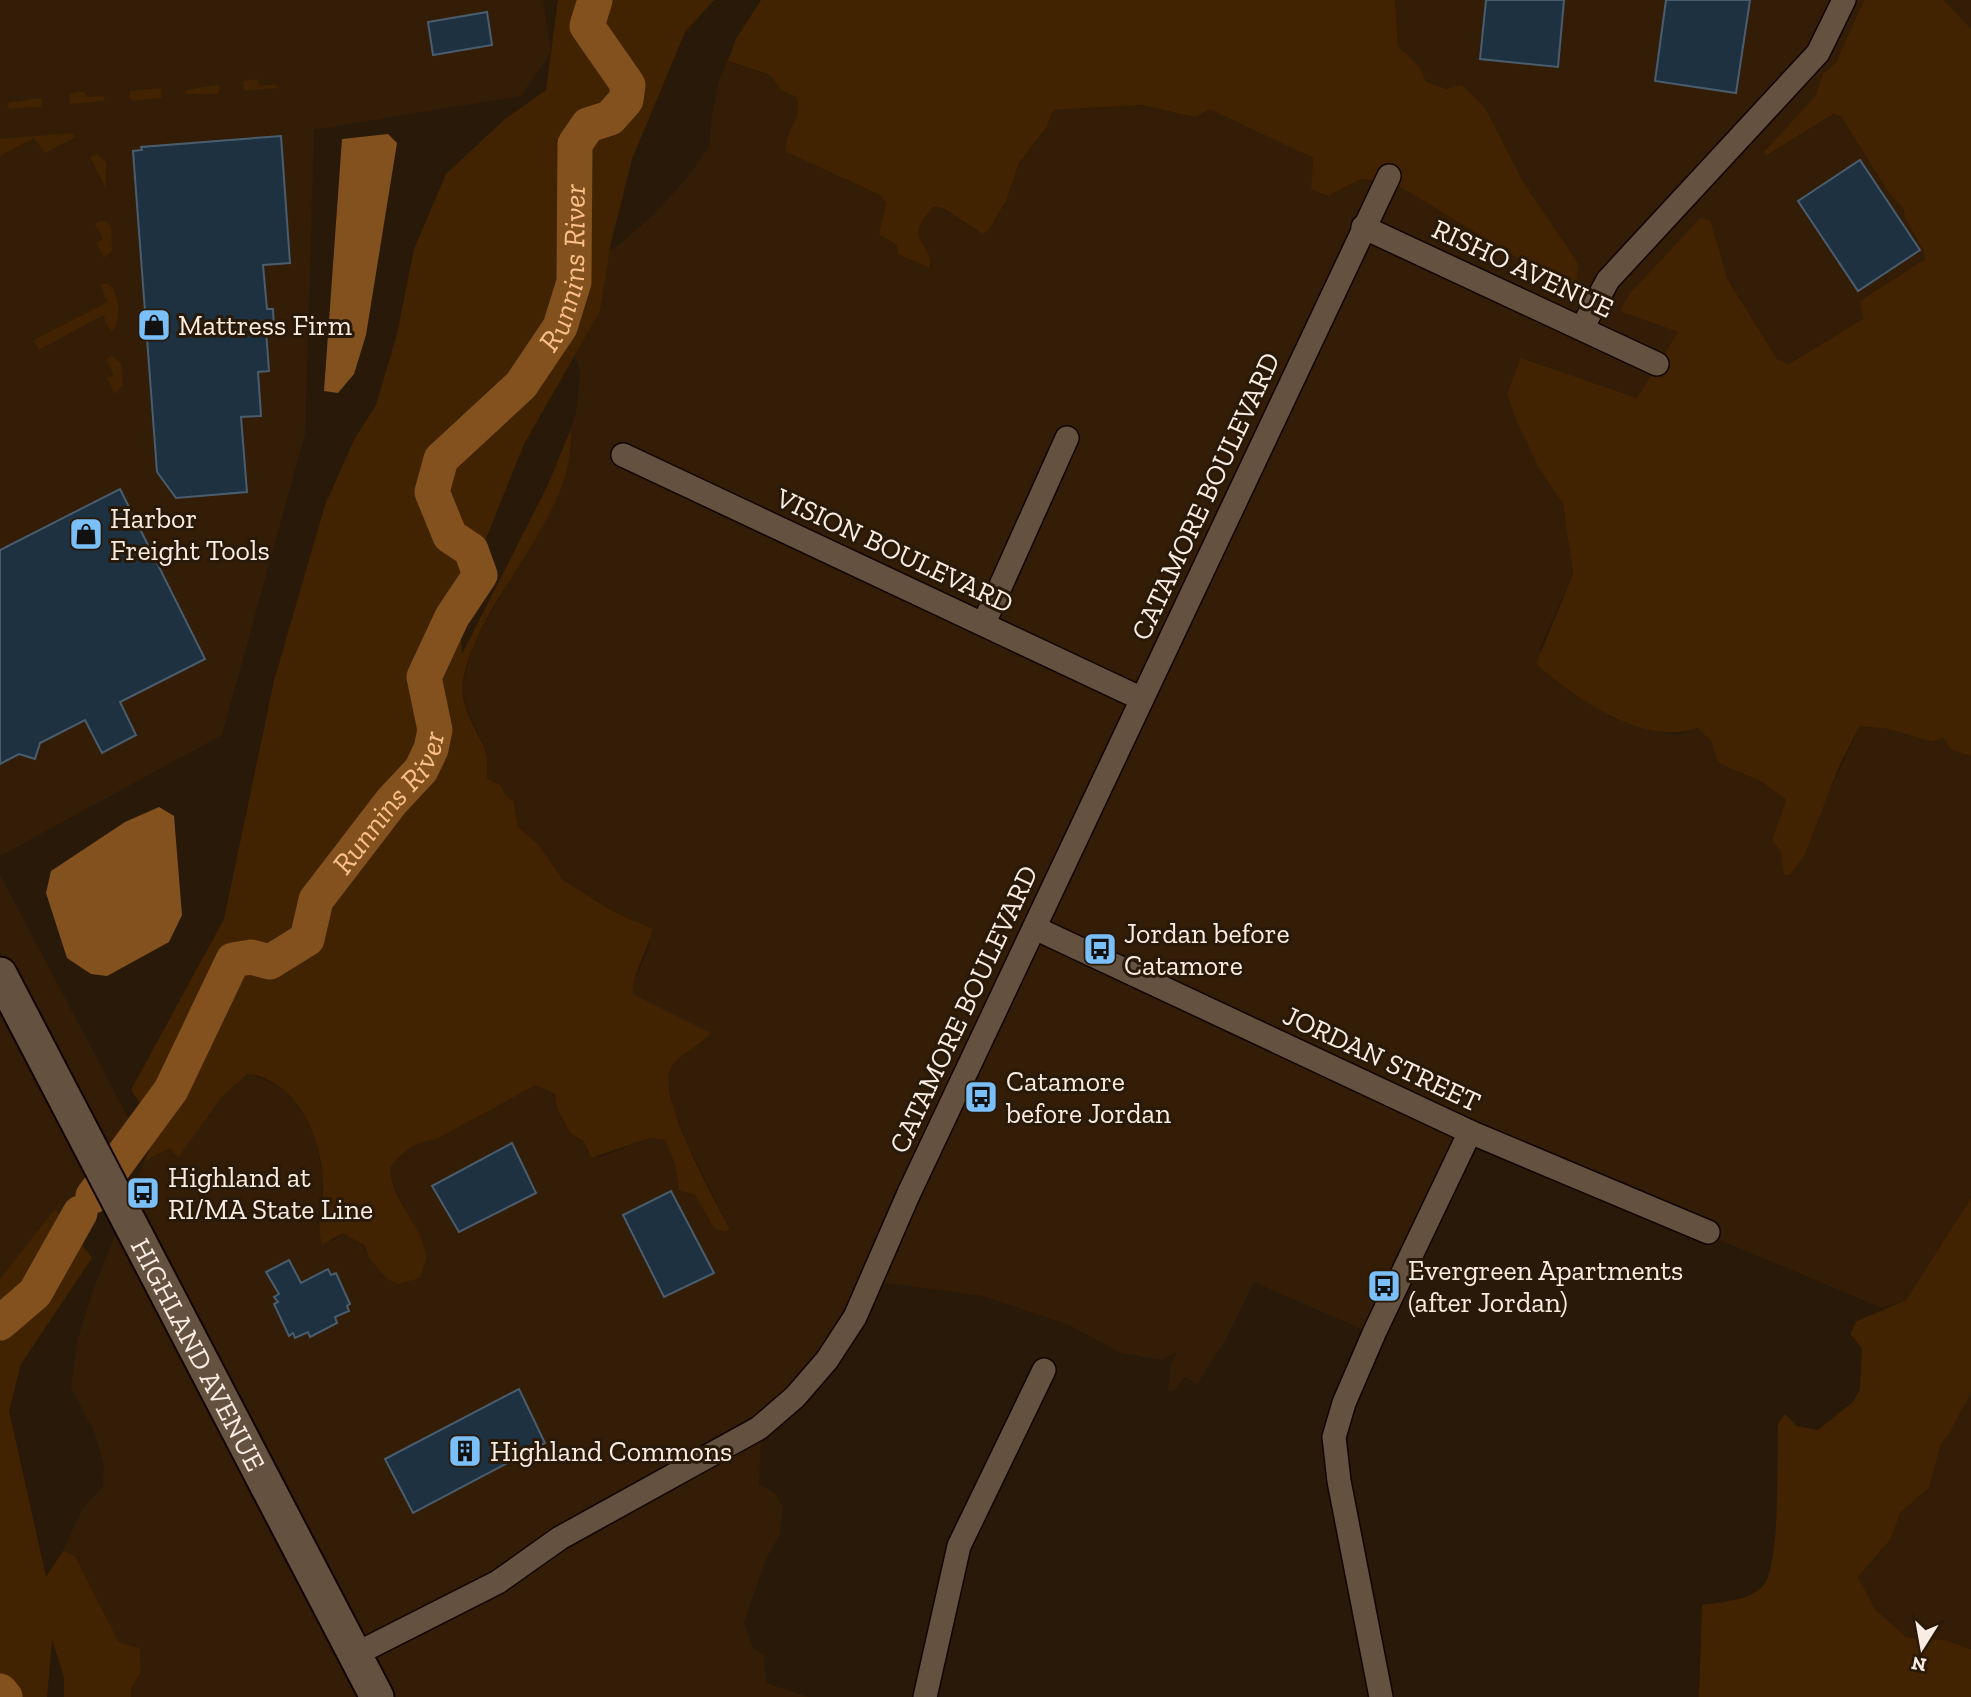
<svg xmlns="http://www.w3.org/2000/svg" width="1971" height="1697" viewBox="0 0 1971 1697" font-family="'Zilla Slab',serif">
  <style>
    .built { fill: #331d07 }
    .green { fill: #412301 }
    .water { fill: #83511d }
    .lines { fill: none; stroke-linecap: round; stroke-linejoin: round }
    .river { stroke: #83511d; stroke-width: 35 }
    .building { fill: #1e3141; stroke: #495d6e; stroke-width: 2 }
    .minor-casing { stroke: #110400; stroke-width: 26 }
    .secondary-casing { stroke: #110400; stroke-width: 37 }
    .minor { stroke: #64513f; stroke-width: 23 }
    .secondary { stroke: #64513f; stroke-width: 33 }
    .labels { text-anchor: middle; stroke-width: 6; stroke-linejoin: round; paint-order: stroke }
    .street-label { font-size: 28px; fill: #f9ede3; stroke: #291909 }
    .poi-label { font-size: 28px; fill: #f9ede3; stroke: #291909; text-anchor: start }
    .water-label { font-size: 30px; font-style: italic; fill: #fcbf89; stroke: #291909 }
  </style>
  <rect width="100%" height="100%" fill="#291909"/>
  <g class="built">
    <path d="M0 0H543L551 52 521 96 314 130 305 434 222 735 0 856Z"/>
    <path d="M1395 0H1864L1836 62 1823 74 1815 96 1768 149 1767 156 1833 114 1841 116 1888 192 1903 208 1905 218 1923 249 1925 259 1860 301 1863 319 1789 364 1777 359 1728 280 1710 221 1700 218 1630 293 1621 311 1678 332 1637 398 1521 358 1540 470 1563 504 1573 574 1539 650 1613 718 1677 735 1696 728 1711 741 1718 763 1762 782 1786 800 1772 840 1781 853 1784 875H1790L1860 726 1889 729 1931 742 1944 738 1950 749 1971 756V1198L1906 1300 1882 1308 1469 1135 1375 1335 1254 1282 1226 1339 1197 1384 1184 1377 1175 1390 1168 1392 1171 1363 1178 1351 1162 1360 1121 1353 1069 1325 983 1296 872 1281 761 1437 759 1485 774 1492 783 1507 780 1534 766 1559 744 1622 753 1648 764 1655 766 1683 809 1697H131V1688L141 1672 140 1648 119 1642 75 1556 63 1551 82 1509 103 1486 104 1465 94 1431 71 1388 78 1338 93 1290 144 1162 178 1143 209 1082 250 1074 285 1088 309 1122 318 1148 323 1182 317 1223 331 1242 343 1233 358 1239 376 1266 424 1248 390 1178V1168L400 1155 421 1141 435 1140 536 1085 555 1094 557 1108 570 1133 584 1142 587 1154 600 1157 650 1138 665 1139 675 1164 679 1190 695 1195 730 1229 689 1148 673 1108 669 1082V1071L678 1058 705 1041 710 1033 633 994 631 986 647 953 653 929 614 912 563 880 538 844 518 827 514 802 504 793 500 785 487 778 485 748 466 708 462 688 473 644 546 516 572 450 571 429 577 408 580 370 566 335 588 267 626 239 655 213 686 179 709 147 712 116 719 81 727 61 770 75 780 89 796 97 800 106 798 116 786 143V152L880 195 886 203 879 234 897 245 899 254 931 266 917 231 920 221 932 207 943 208 983 234 989 230 1006 201 1019 163 1046 128 1054 110 1141 105 1195 117 1210 109 1222 113 1313 158 1311 189 1328 196 1361 179 1394 183 1577 293 1578 263 1522 180 1447 89 1426 82 1420 67 1398 46Z"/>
    <path d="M1944 0H1971V29L1964 25Z"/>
    <path d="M0 875 140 1140 0 1294Z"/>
    <path d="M1971 1393V1649L1945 1640 1906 1637 1875 1609 1858 1577 1890 1540 1901 1512 1929 1488 1941 1443 1948 1436Z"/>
  </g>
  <g class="green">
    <path d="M558 0H714L685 32 632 159 611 242 600 311 524 444 479 556 460 620 462 654 547 487 571 429C577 518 479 594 463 681 459 705 475 726 484 747 488 756 487 768 487 778L500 785 504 793 514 802 518 827 538 844 563 880 614 912 653 929C649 946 630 980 633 994L711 1033C700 1048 680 1052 671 1068 656 1097 715 1200 730 1229L726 1232 714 1228 695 1195 679 1190 675 1164 665 1140 650 1138 591 1158 584 1142 570 1133 557 1108 555 1094 536 1085 435 1140C415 1141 402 1152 390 1168 390 1199 424 1227 426 1257 426 1263 422 1271 420 1278L398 1284 387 1279 370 1259 364 1245 343 1233 322 1245C315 1215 324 1207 323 1180 321 1136 296 1079 247 1074L221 1098 178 1158 170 1148 144 1162 158 1130 131 1090 224 919 274 681 325 505 354 440 376 405 397 334 414 249 446 174 505 119 546 90Z"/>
    <path d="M761 0H1395L1398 46 1420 67 1426 82 1447 89 1462 85 1485 108 1522 180 1578 263 1577 294 1394 183 1361 179 1328 196 1311 189 1313 158 1210 109 1195 117 1141 105 1054 110 1046 128 1019 163 1006 201 989 230 983 234 943 208 933 207C901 243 932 238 930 268L898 254 897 245 879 234 886 203 880 195 786 152C783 132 805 118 796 97L780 89 770 75 728 61 736 39Z"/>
    <path d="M1864 0H1944L1971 29V756L1950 749 1944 738 1931 742 1889 729 1860 726 1840 764 1804 856 1790 875H1784L1781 853 1772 840 1786 800 1762 782 1718 763 1711 741 1697 728C1643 747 1576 698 1536 664L1573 574 1563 504 1540 470 1517 422 1507 394 1521 358 1637 398 1678 332 1620 311 1630 293 1700 218 1710 220 1728 280 1777 359 1789 364 1863 319 1860 301 1925 259 1923 249 1905 218 1903 208 1888 192 1841 116 1833 114 1766 156 1764 152 1815 96 1823 74 1836 62Z"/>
    <path d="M257 79 260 86 275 84 277 88 244 91 243 81Z"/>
    <path d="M217 85 220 86 218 94H185L186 90Z"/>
    <path d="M161 88 162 98 133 101 129 97 130 91Z"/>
    <path d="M84 91 87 97 103 96 105 101 70 104 69 94Z"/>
    <path d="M39 98 42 99 41 107 10 109 7 106 9 103Z"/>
    <path d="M73 133 75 137 45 153 34 138 0 156V139Z"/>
    <path d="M97 154 106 162V188L90 157Z"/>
    <path d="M99 221H105L111 226 112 251 104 258 96 243 103 239 95 224Z"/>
    <path d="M107 283C120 289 122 324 111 332L103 315 39 350 34 340 108 302 100 285Z"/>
    <path d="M112 356 121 363 123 385 115 394 107 378 114 375 106 359Z"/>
    <path d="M1971 1198V1393L1948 1436 1941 1443 1929 1488 1901 1512 1890 1540 1858 1577 1875 1609 1906 1637 1945 1640 1971 1649V1697H1699L1702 1605C1721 1602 1749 1601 1763 1586 1781 1566 1777 1454 1778 1424L1785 1414 1797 1426 1818 1430 1853 1402 1860 1389 1862 1348 1850 1334 1857 1321 1906 1300Z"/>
    <path d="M55 1209 92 1258 21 1364 9 1411 46 1577 63 1551 75 1556 119 1642 140 1648 141 1672 131 1688V1697H64V1677L52 1640 47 1697H0V1279Z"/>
  </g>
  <g class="water">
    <path d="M388 134 397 143 366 335 354 374 338 393 324 391 342 139Z"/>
    <path d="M159 807 174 816 182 915 169 942 107 976 91 974 67 958 46 893 51 871 125 822Z"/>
  </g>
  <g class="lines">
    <g class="river">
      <path id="s1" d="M93 1196 171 1090 233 960 251 957 270 962 307 939 316 900 392 801 421 770 431 749 435 730 424 677 452 617 480 575 471 550 450 536 432 492 441 459 521 385 560 327 574 282 575 144 588 125 610 118 626 100 628 85 587 26 595 0"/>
      <path d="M0 1323 35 1293 80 1213"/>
      <path d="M0 1691 5 1697"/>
    </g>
  </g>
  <g class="building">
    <path d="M1486 0H1564L1558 67 1480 59Z"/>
    <path d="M1666 0H1750L1736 93 1655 81Z"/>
    <path d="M487 12 492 45 433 55 428 22Z"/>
    <path d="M281 136 290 263 263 265 267 309H273L274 329 266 330 269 371 258 372 261 416 241 417 247 492 176 498 157 472 133 151 142 150 141 147Z"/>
    <path d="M1860 160 1920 250 1858 291 1798 201Z"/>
    <path d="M120 489 205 659 120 702 136 735 102 753 85 720 40 743 35 759 19 754 0 764V550Z"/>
    <path d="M512 1143 536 1193 459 1232 432 1186Z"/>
    <path d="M671 1191 714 1273 664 1297 623 1215Z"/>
    <path d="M289 1260 301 1283 328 1269 331 1275 336 1273 350 1304 347 1306 349 1311 335 1317 337 1323 310 1337 308 1332 295 1338 293 1333 289 1336 274 1304 278 1302 274 1297 279 1294 266 1272Z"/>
    <path d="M519 1389 545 1443 413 1513 385 1459Z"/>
  </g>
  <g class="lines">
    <defs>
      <g id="minor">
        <path d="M1363 227 1657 364"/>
        <path d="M1582 328 1608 280 1818 53 1844 0"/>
        <path d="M623 455 1142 699"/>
        <path d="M984 623 1067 438"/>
        <path d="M1035 928 1470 1132 1708 1232"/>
        <path d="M356 1654 498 1582 560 1538 759 1428 795 1397 827 1360 855 1317 909 1193 1389 176"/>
        <path d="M925 1697 959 1546 1044 1370"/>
        <path d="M1381 1697 1339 1481 1334 1437 1344 1403 1375 1331 1470 1132"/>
      </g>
      <g id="secondary">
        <path id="s2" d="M0 974 377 1697"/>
      </g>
    </defs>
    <use href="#minor" class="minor-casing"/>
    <use href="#secondary" class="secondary-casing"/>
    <use href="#minor" class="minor"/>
    <use href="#secondary" class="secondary"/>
  </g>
  <defs>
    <symbol id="shop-square" viewBox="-11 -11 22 22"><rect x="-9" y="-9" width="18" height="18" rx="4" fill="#7abff8" stroke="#291909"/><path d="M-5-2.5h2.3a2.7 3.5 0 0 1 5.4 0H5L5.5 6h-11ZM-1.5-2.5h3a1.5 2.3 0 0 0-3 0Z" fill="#111"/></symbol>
    <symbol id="bus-square" viewBox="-11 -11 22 22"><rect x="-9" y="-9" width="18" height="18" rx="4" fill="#7abff8" stroke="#291909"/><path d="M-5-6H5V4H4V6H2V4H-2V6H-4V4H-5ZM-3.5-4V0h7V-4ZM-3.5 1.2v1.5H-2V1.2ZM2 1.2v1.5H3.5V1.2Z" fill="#111"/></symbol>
    <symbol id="building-square" viewBox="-11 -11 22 22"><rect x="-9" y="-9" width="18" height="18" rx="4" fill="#7abff8" stroke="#291909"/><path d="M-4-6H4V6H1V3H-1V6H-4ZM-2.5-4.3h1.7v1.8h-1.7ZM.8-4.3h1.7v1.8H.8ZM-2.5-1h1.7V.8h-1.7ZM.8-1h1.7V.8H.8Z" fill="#111"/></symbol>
  </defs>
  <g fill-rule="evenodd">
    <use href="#shop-square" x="135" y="306" width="38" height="38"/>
    <use href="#shop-square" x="67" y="515" width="38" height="38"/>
    <use href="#bus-square" x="1081" y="930" width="38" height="38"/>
    <use href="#bus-square" x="962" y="1078" width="38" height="38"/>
    <use href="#bus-square" x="124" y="1174" width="38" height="38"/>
    <use href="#bus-square" x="1365" y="1267" width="38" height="38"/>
    <use href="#building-square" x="446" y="1432" width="38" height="38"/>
  </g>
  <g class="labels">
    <g class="street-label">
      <text transform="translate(1523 268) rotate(25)" y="10">RISHO AVENUE</text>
      <text transform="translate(1205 496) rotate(-65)" y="10">CATAMORE BOULEVARD</text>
      <text transform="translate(895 550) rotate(25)" y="10">VISION BOULEVARD</text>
      <text transform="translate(963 1009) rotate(-65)" y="10">CATAMORE BOULEVARD</text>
      <text transform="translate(1382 1058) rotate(25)" y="10">JORDAN STREET</text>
      <text dy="10" stroke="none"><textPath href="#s2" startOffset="429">HIGHLAND AVENUE</textPath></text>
    </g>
    <g class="poi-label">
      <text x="178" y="335">Mattress Firm</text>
      <text x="110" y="528">Harbor<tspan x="110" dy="32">Freight Tools</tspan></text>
      <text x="1124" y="943">Jordan before<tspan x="1124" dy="32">Catamore</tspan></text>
      <text x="1006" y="1091">Catamore<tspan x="1006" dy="32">before Jordan</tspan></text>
      <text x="168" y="1187">Highland at<tspan x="168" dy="32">RI/MA State Line</tspan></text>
      <text x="1408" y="1280">Evergreen Apartments<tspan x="1408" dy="32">(after Jordan)</tspan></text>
      <text x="490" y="1461">Highland Commons</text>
    </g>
    <g class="water-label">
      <text dy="10" stroke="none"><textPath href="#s1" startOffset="1150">Runnins River</textPath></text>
      <text dy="10" stroke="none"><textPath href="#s1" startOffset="520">Runnins River</textPath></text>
    </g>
  </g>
  <g transform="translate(1922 1648) rotate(191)" stroke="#291909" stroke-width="5" paint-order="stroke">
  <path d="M0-5L12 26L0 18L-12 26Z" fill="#f9ede3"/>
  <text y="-10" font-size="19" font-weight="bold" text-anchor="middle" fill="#f9ede3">N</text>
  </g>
</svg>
